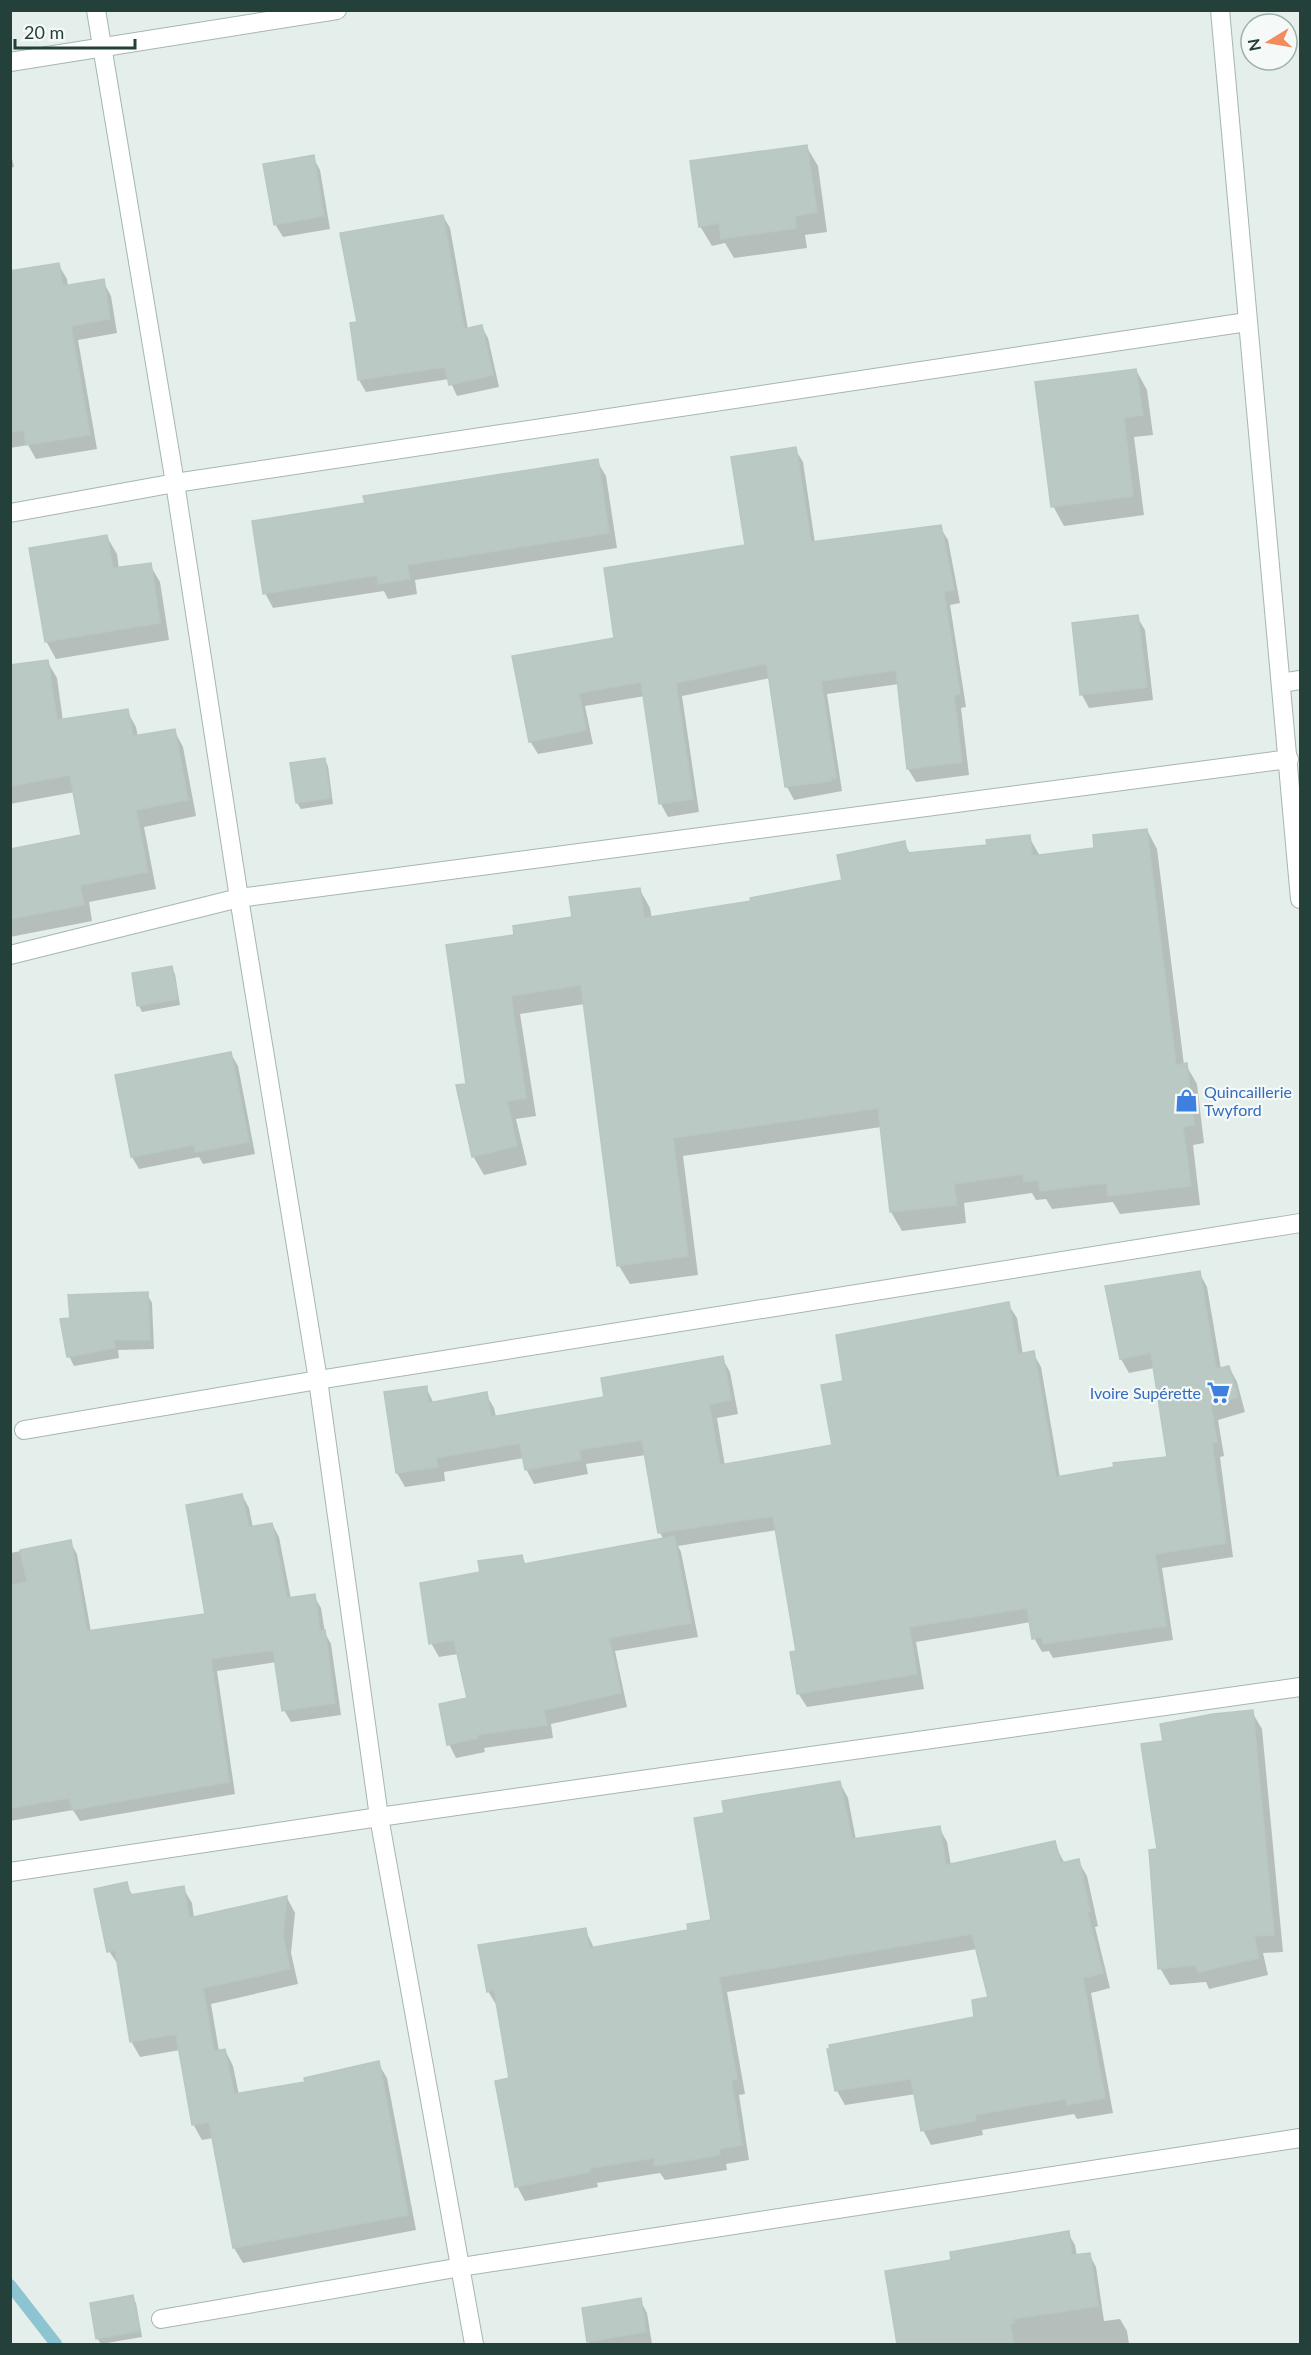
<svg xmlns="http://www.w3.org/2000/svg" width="1311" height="2355" viewBox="0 0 1311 2355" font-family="Lato,sans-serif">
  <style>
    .shadow { fill: #0003 }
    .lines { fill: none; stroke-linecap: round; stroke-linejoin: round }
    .stream { stroke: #8dc4d2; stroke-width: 12 }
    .building { fill: #bac9c3; stroke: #b7c8c2; stroke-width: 1.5 }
    .minor-casing { stroke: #a6b6b2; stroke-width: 20 }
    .minor { stroke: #fff; stroke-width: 18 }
    .labels { text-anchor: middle; stroke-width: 4.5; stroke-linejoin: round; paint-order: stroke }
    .shop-label { font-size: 16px; fill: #366cbe; stroke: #f5faf8; text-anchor: start }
  </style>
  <rect width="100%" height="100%" fill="#e4eeea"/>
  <g class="shadow">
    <path d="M806 146 818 166 827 232 805 235 807 248 734 258 725 243 712 246 700 226Z"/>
    <path d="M10 150 14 167 10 168Z"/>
    <path d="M313 157 320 170 330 229 283 237 275 224Z"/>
    <path d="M443 216 450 228 468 329 481 326 488 338 499 387 457 396 449 379 366 392 359 380Z"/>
    <path d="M58 264 67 279 68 287 103 281 111 296 117 333 78 340 97 449 36 459 28 445 10 448V273Z"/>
    <path d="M1136 370 1147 390 1153 435 1134 437 1144 515 1064 526 1053 506Z"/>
    <path d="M795 449 803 462 815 543 940 527 948 540 960 603 950 605 966 707 961 708 969 775 916 782 908 769 899 684 827 694 842 791 794 800 787 787 770 678 682 696 699 812 668 817 661 804 645 696 585 706 593 744 538 754 530 741 616 639 747 546Z"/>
    <path d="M597 461 606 476 617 548 415 580 417 594 388 599 384 591 273 608 265 593 366 504Z"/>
    <path d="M107 537 117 554 119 569 150 565 160 582 169 640 56 659 46 641Z"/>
    <path d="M1137 617 1145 630 1153 700 1089 708 1082 695 1073 625Z"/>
    <path d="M47 661 57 678 63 721 127 711 136 727 138 737 174 730 183 747 196 816 144 827 156 889 89 902 92 921 10 937V851L83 837 75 792 10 804V667Z"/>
    <path d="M324 759 328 766 333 804 301 809 297 803Z"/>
    <path d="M1147 830 1157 849 1184 1065H1186L1197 1084 1204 1143 1193 1145 1200 1205 1120 1214 1113 1202 1052 1209 1046 1199 1036 1200 1032 1193 964 1203 966 1223 902 1231 891 1212 881 1127 683 1156 698 1275 630 1284 619 1266 585 1004 520 1014 536 1116 516 1119 527 1165 484 1175 473 1156 468 1085 516 936 574 918 640 890 650 908 652 919 753 903 844 881 904 843 911 855 988 846 1029 837 1040 856 1096 850Z"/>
    <path d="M171 967 175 974 180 1005 142 1012 139 1006Z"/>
    <path d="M231 1054 238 1066 255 1154 203 1164 199 1157 139 1169 132 1157 117 1076Z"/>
    <path d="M1199 1272 1207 1287 1221 1369 1229 1367 1237 1382 1245 1412 1218 1420 1224 1456 1220 1457 1233 1557 1162 1568 1173 1640 1053 1658 1049 1651 1042 1652 1034 1638 1031 1622 916 1642 924 1689 807 1707 798 1693V1652L777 1530 678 1546 681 1552 698 1637 615 1651 627 1707 551 1724 553 1738 484 1748 485 1752 456 1758 449 1744 469 1699 458 1654 439 1657 431 1643 481 1573 522 1557 526 1565 664 1540 660 1533 646 1455 586 1464 588 1474 534 1484 526 1469 524 1458 444 1472 445 1481 405 1487 397 1473 386 1393 426 1387 434 1404 486 1394 494 1408 496 1417 606 1399 722 1358 730 1372 738 1414 717 1418 725 1466 834 1447 845 1382 1008 1304 1017 1318 1023 1355 1033 1353 1041 1367 1060 1478 1169 1458 1154 1368 1129 1373 1121 1359 1107 1287Z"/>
    <path d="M147 1294 152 1303 154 1349 118 1350 119 1358 74 1366 69 1356 71 1319Z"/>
    <path d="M242 1495 249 1508 253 1528 272 1524 279 1537 291 1599 314 1596 321 1608 325 1633 331 1644 341 1715 291 1722 284 1710 277 1662 217 1671 235 1794 80 1821 73 1810 10 1821V1553L70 1542 77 1554 91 1632 207 1616Z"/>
    <path d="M1252 1712 1262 1729 1283 1952 1263 1953 1268 1975 1209 1989 1206 1982 1170 1985 1160 1968 1159 1851 1165 1742Z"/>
    <path d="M840 1783 848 1798 856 1840 939 1827 947 1842 951 1865 1054 1843 1065 1864 1078 1861 1087 1876 1098 1926 1095 1927 1110 1988 1091 1993 1113 2113 1077 2119 1074 2114 982 2130 983 2135 931 2145 923 2130 916 2094 845 2105 837 2091 976 2018 990 1999 977 1949 727 1992 745 2094 739 2095 749 2160 726 2164 727 2170 665 2180 660 2173 597 2183 598 2187 525 2201 517 2186 510 2079 497 2006 488 1991 585 1929 594 1948 690 1931 713 1922 726 1814Z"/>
    <path d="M126 1884 133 1896 183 1888 192 1903 194 1918 287 1898 295 1913 291 1953 298 1984 211 2004 219 2051 225 2050 233 2066 239 2095 306 2083 378 2063 387 2078 416 2230 243 2263 234 2248 213 2138 202 2140 193 2124 180 2050 140 2057 131 2041 119 1966 109 1951Z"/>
    <path d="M1068 2233 1075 2245 1077 2256 1089 2254 1096 2267 1104 2321 1120 2319 1127 2331 1129 2344H899L887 2272 953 2261Z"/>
    <path d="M132 2297 136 2303 142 2337 101 2344 97 2338Z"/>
    <path d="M640 2300 647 2313 652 2344H589L583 2309Z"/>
  </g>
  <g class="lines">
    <path class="stream" d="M10 2285 56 2344"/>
  </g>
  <g class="building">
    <path d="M807 145 817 212 795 216 796 228 721 239 719 223 699 227 690 161Z"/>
    <path d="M314 155 324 216 274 225 263 164Z"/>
    <path d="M443 215 464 329 482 325 493 375 449 385 445 367 358 380 350 323 357 322 340 233Z"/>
    <path d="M59 263 63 286 104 279 110 319 71 326 90 435 26 445 24 430 10 432V271Z"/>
    <path d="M1136 369 1143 415 1124 418 1133 496 1051 507 1035 382Z"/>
    <path d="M796 447 811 542 941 525 954 590 944 592 960 694 954 695 962 762 907 769 896 670 821 681 836 778 831 779V781L785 787 767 666 764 664 676 683 693 799 659 804 641 682 579 693 586 730 529 742 512 656 614 638 604 568 745 545 731 457Z"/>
    <path d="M598 459 609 533 407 565 410 579 378 584 377 575 263 594 252 521 365 503 363 496Z"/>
    <path d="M107 535 113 568 151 563 160 623 45 642 29 548Z"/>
    <path d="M1138 615 1147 687 1080 695 1072 623Z"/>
    <path d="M48 660 57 720 128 709 133 736 175 729 188 800 136 810 148 872 80 885 84 905 10 919V849L81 835 70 775 10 786V665Z"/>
    <path d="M325 758 330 798 296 803 290 763Z"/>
    <path d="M1147 829 1176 1065 1187 1063 1194 1125 1183 1127 1191 1186 1108 1196 1107 1183 1040 1191 1038 1180 1024 1182 1023 1174 954 1184 957 1205 890 1212 878 1108 673 1138 688 1256 617 1266 581 985 511 996 526 1098 507 1101 517 1146 472 1157 456 1085 466 1084 446 945 514 935 513 926 572 917 569 897 640 888 644 918 751 901 750 898 842 880 837 855 905 841 907 853 987 845 986 840 1030 835 1032 856 1094 848 1093 835Z"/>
    <path d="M172 966 178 999 137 1006 132 973Z"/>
    <path d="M231 1052 249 1142 195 1152 194 1145 131 1157 115 1075Z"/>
    <path d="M1200 1271 1216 1369 1229 1366 1238 1397 1211 1405 1217 1442 1212 1443 1226 1543 1155 1554 1166 1626 1043 1644 1042 1637 1032 1639 1027 1608 909 1627 917 1674 797 1694 790 1652 796 1651 773 1516 658 1533 642 1440 579 1450 581 1460 525 1470 520 1443 436 1458 438 1467 396 1473 384 1392 427 1386 428 1403 487 1392 491 1417 604 1397 601 1378 723 1356 731 1400 709 1404 720 1465 832 1445 821 1385 843 1381 836 1335 1009 1302 1018 1354 1034 1351 1056 1477 1114 1467 1113 1463 1167 1457 1151 1353 1120 1359 1105 1286Z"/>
    <path d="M148 1292 150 1340H113L115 1348 67 1357 60 1319 70 1318 68 1295Z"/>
    <path d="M242 1494 249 1527 272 1523 287 1598 315 1594 320 1631 325 1630 335 1703 282 1711 273 1650 211 1659 229 1782 72 1810 69 1798 10 1808V1585L27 1582 20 1550 71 1540 87 1631 205 1614 186 1505Z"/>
    <path d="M674 1536 691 1623 609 1638 621 1693 544 1710 547 1725 477 1735 478 1738 447 1745 439 1704 467 1698 454 1640 429 1644 420 1583 480 1572 478 1561 522 1555 524 1564Z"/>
    <path d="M1253 1710 1274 1935 1254 1936 1259 1958 1198 1972 1196 1965 1158 1969 1149 1850 1157 1849 1141 1744 1163 1741 1160 1724 1213 1714Z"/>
    <path d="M840 1781 852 1839 940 1826 946 1865 1055 1841 1061 1863 1079 1859 1090 1911 1087 1912 1103 1973 1083 1978 1105 2098 1067 2105 1066 2099 975 2115 976 2121 921 2131 911 2079 835 2091 827 2049H830L829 2045 974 2017 972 2000 988 1997 972 1934 719 1977 737 2079 731 2080 742 2145 719 2149 720 2155 654 2166V2158L590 2168V2172L515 2187 495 2081 509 2078 494 1990 487 1992 478 1945 586 1928 589 1948 688 1930 687 1924 711 1920 694 1818 724 1813 722 1801Z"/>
    <path d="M127 1882 130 1895 184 1886 189 1918 287 1896 283 1936 290 1969 203 1988 214 2051 225 2049 234 2094 305 2082 304 2078 379 2061 408 2215 233 2248 209 2122 192 2125 176 2034 130 2042 115 1950 107 1952 94 1889Z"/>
    <path d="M1069 2231 1072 2255 1090 2253 1098 2306 1013 2319 1014 2323 1010 2324 1014 2344H897L885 2271 951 2260 950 2252Z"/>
    <path d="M133 2295 140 2331 96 2339 90 2303Z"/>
    <path d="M641 2298 646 2332 587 2342 582 2308Z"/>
  </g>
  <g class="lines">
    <defs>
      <g id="minor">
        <path d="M96 10 175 483 239 898 318 1380 379 1817 474 2344"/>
        <path d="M1220 10 1300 899"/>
        <path d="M10 62 337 10"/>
        <path d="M10 513 175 483 1247 322"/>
        <path d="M1281 683 1300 680"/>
        <path d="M10 955 239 898 1289 759"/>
        <path d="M24 1430 318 1380 1300 1223"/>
        <path d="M10 1872 379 1817 1300 1687"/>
        <path d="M161 2319 461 2267 1300 2138"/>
      </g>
    </defs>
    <use href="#minor" class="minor-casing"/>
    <use href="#minor" class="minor"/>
  </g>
  <defs>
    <symbol id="shop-bare" viewBox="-9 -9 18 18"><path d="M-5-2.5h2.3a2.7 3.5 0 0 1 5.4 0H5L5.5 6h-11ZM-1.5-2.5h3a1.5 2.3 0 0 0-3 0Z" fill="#3f7fe0" stroke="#f5faf8" stroke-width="2.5" paint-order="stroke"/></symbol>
    <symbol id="supermarket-bare" viewBox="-9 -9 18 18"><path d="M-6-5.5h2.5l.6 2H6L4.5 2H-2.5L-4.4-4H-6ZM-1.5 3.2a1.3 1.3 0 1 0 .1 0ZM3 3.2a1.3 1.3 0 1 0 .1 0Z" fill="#3f7fe0" stroke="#f5faf8" stroke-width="2.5" paint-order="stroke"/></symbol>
  </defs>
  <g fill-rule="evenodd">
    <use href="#shop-bare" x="1170" y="1084" width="33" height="33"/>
    <use href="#supermarket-bare" x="1202" y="1376" width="33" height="33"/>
  </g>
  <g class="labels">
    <g class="shop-label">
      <text x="1204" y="1098">Quincaillerie<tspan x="1204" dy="18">Twyford</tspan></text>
      <text x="1201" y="1399" text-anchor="end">Ivoire Supérette</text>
    </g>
  </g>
  <rect width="1311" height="2355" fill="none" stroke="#23403a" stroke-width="24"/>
  <g transform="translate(1269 42) rotate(259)"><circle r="28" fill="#f5faf8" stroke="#a1b0ac" stroke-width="1.5"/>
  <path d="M0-4.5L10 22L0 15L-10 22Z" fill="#f28b5e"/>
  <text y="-9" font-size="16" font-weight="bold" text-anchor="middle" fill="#23403a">N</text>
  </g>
  <path d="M15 39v9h120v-9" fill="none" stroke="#23403a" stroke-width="3"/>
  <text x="24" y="39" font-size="18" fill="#23403a" stroke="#f5faf8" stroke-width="4.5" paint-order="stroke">20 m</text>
</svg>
